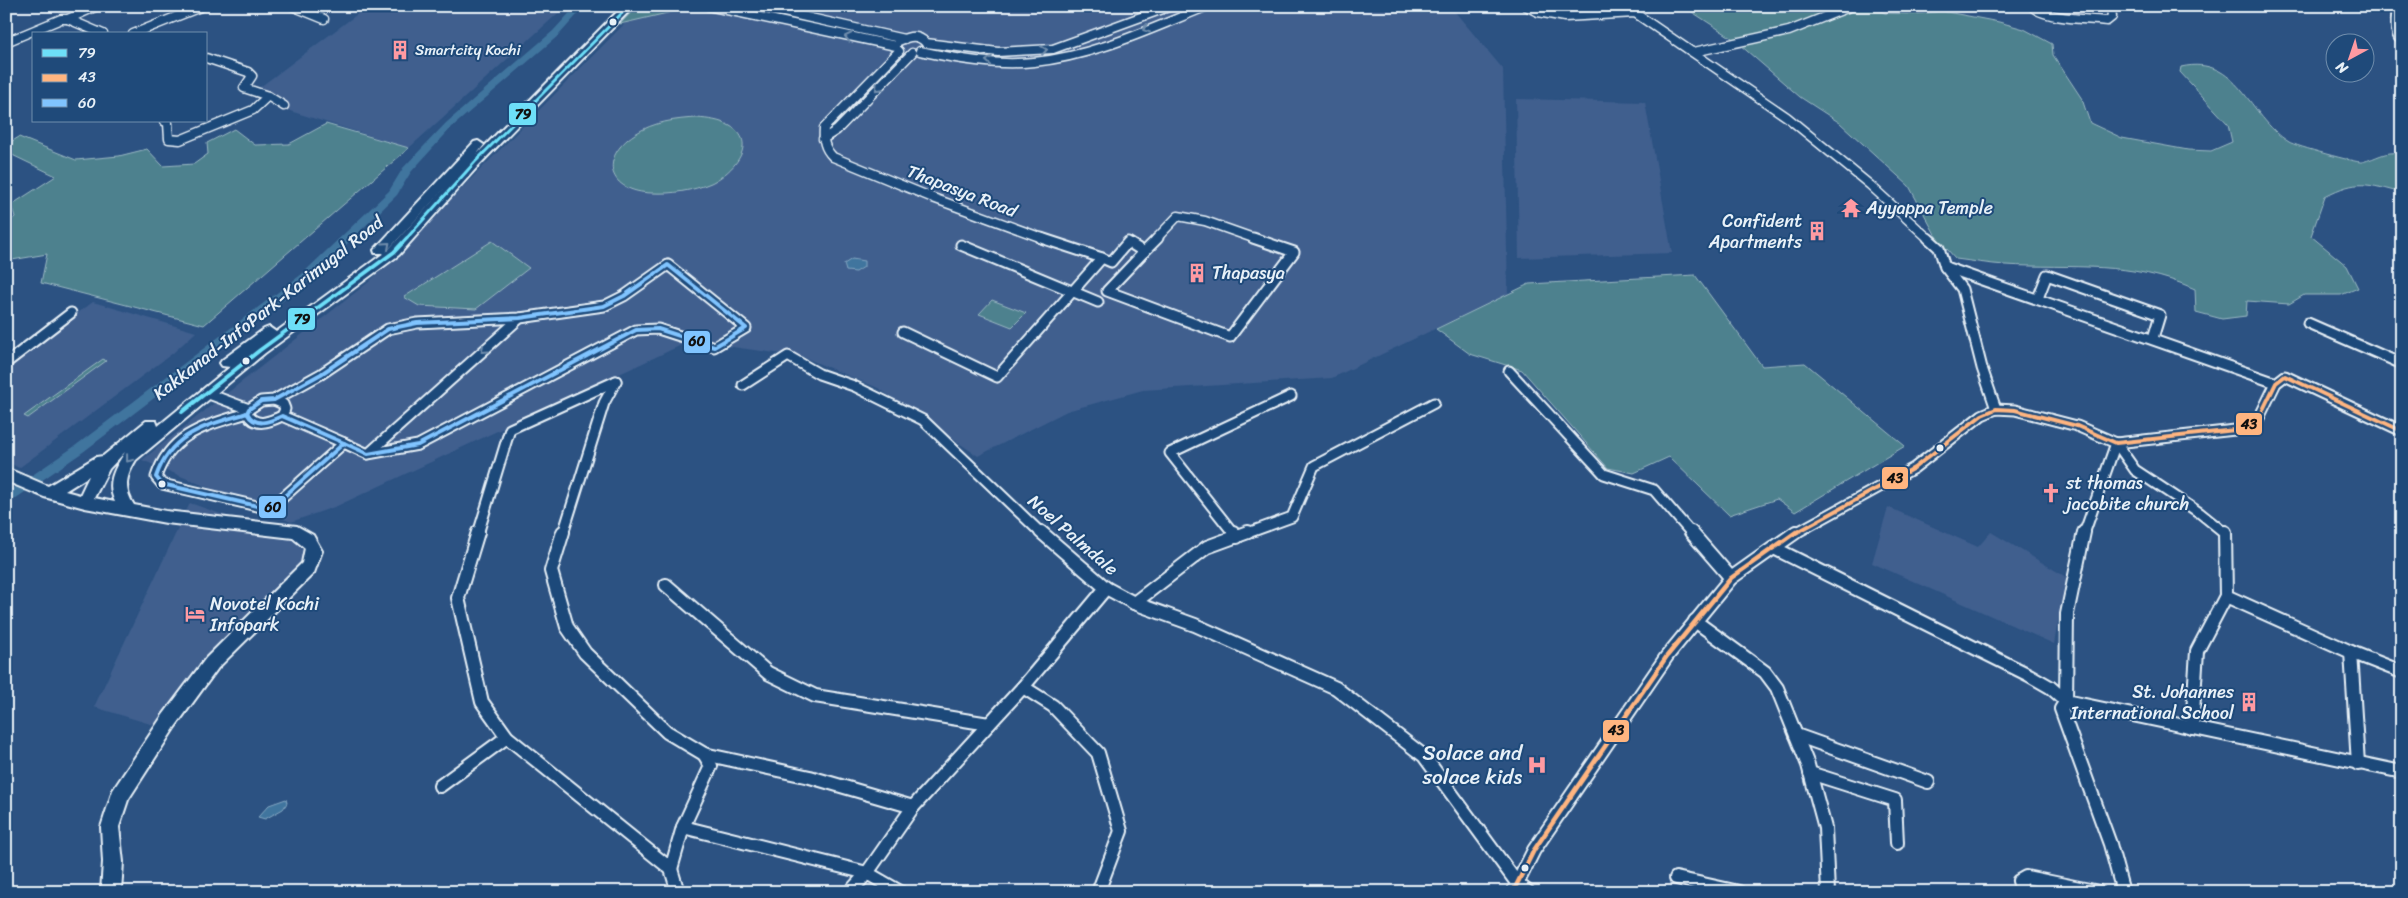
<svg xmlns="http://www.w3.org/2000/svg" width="2408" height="898" viewBox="0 0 2408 898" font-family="Sriracha,sans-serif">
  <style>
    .built { fill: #3f5f8e }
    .green { fill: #4e818e; stroke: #9bb9c3 }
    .water { fill: #41759e; stroke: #84a7c2 }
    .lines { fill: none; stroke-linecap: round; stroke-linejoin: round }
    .canal { fill: #41759e; fill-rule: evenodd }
    .street-far2-casing { stroke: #e8f1f8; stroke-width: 11 }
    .street-far1-casing { stroke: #e8f1f8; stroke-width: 13 }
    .street-casing { stroke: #e8f1f8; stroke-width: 16 }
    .secondary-casing { stroke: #e8f1f8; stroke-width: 4 }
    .street-far2 { stroke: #1f4a7a; stroke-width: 8 }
    .street-far1 { stroke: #1f4a7a; stroke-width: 9 }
    .street { stroke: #1f4a7a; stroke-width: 12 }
    .secondary { fill: #1f4a7a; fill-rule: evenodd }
    .bus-1-far1-casing { stroke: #1f4a7a; stroke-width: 6 }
    .bus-1-casing { stroke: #1f4a7a; stroke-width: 8 }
    .bus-2-far1-casing { stroke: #1f4a7a; stroke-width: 8 }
    .bus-2-casing { stroke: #1f4a7a; stroke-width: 8 }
    .bus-3-casing { stroke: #1f4a7a; stroke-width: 8 }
    .bus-1-far1 { stroke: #6ddff8; stroke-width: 3 }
    .bus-1 { stroke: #6ddff8; stroke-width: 4 }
    .bus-2-far1 { stroke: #ffb580; stroke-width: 4 }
    .bus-2 { stroke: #ffb580; stroke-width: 4.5 }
    .bus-3 { stroke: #80c4ff; stroke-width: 4 }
    .oneway { stroke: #6f8dac }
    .bus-dot { fill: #e8f1f8; stroke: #1f4a7a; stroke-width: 2 }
    .labels { text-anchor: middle; stroke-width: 4; stroke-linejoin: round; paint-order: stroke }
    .far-poi-label { font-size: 15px; fill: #e8f1f8; stroke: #1f4a7a; text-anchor: start }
    .street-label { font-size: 18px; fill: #e8f1f8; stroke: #1f4a7a }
    .poi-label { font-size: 18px; fill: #e8f1f8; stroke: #1f4a7a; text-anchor: start }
    .near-poi-label { font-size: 21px; fill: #e8f1f8; stroke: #1f4a7a; text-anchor: end }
    .line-badge { stroke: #1f4a7a; stroke-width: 2 }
    .pale-badge-label { font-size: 14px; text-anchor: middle; font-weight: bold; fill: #111 }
  </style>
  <rect width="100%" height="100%" fill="#2c5282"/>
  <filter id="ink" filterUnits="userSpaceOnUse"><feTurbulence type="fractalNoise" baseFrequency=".02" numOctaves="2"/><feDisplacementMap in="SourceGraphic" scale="10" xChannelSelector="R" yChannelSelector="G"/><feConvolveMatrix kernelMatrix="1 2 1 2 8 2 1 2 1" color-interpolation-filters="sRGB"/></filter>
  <g filter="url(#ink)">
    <g class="built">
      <path d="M368 6H566L409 148 290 111 275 96 260 87Z"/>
      <path d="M642 6H1450L1503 69 1508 294 1332 378 1143 390 1067 411 978 456 878 388 803 357 690 341 337 506 291 522 142 460 370 281Z"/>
      <path d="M1516 99 1645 102 1672 253 1519 258Z"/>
      <path d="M93 302 196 332 173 353 19 468 6 461V365Z"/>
      <path d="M190 503 292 539 306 554 296 573 207 655 157 726 94 707Z"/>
      <path d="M1888 507 1978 547 1991 532 2066 577 2054 644 1872 563Z"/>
    </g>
    <g class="green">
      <path d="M637 6 689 8 620 24Z"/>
      <path d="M1683 6H1870L1885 13 1915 14 1942 11 1999 22 2024 29 2052 44 2053 55 2082 99 2090 123 2122 138 2188 150 2211 151 2232 142 2228 124 2180 72 2181 67C2239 54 2247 116 2289 142 2295 146 2357 163 2362 162 2378 158 2383 151 2402 153V193C2367 184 2358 179 2325 196L2311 236 2347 266 2358 288 2341 295H2304L2289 304 2247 301 2246 316 2222 319 2196 312 2195 289C2130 260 2073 269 2005 265 1989 264 1972 261 1956 259L1937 238 1909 186 1840 123 1800 97 1732 38Z"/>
      <path d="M697 118C708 119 720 120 730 126 760 143 732 173 711 183 692 191 672 194 652 193 608 192 598 158 635 134 653 122 676 119 697 118Z"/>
      <path d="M326 124 409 148 204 325 41 283 47 254 6 261V225L15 217 11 205 56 176 6 152V145L19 137 76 160 119 156 147 149 163 166 194 164 208 154 207 143 234 129 255 145 289 144Z"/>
      <path d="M492 241 529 268 476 309 419 306 404 297Z"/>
      <path d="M1695 275 1762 366 1805 363 1905 446 1795 512 1777 499 1729 515 1669 457 1634 473 1608 468 1522 370 1470 354 1436 329 1529 284Z"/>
      <path d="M992 300 1026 313 1012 327 979 314Z"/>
      <path d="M103 359 106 361 28 418 24 416Z"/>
    </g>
    <g class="water">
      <path d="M852 259 864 261V267L856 272 846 271 844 264Z"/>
      <path d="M286 799 287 803 283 809 265 819 258 817 269 805Z"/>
    </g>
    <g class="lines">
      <path class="canal" d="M576 6H585L559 35 452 127 411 172 397 195 310 280 83 452 6 505V493L75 446 302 274 389 191 403 168 446 123 553 31Z"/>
      <defs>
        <g id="street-far2">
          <path d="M292 6 324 19"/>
          <path d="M708 6 896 46"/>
          <path d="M757 6 904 39"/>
          <path d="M1526 6 1538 12 1565 17 1635 13 1787 117 1870 185 1929 239"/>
          <path d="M2032 6C2042 19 2090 19 2107 21L2112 17 2111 6"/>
          <path d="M68 19 97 6"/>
          <path d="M133 34 203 6"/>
          <path d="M899 41C909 36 918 34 926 43"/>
          <path d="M6 42 61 19H68L103 34"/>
          <path d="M926 43 998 52 1053 49 1171 6"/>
          <path d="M899 51 824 128C823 140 824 148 833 157L933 198 1045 239"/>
          <path d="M920 51C957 59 996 66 1034 62 1095 56 1152 28 1208 6"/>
          <path d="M1694 52 1789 31 1852 6"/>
          <path d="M206 58 248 72 252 76 244 88 268 96 284 106"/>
          <path d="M164 121 168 123 169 139 180 140 253 110 268 96"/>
          <path d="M823 139 837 130 912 53"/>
          <path d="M1156 239 1178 216 1205 221 1256 239"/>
        </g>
        <g id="street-far1">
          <path d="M1928 238 1939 248 1945 267 1962 289 1982 368 1996 409"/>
          <path d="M961 245 1098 302"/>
          <path d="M1144 252 1107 291 1230 337 1294 252 1253 238"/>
          <path d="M1144 252 1158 238"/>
          <path d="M1102 258 1111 262 1128 242 1144 252"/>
          <path d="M1945 267 2276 383"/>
          <path d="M2038 298 2047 275 2160 315 2153 338"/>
          <path d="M2308 323 2402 364"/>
          <path d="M903 332 997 377 1102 258 1041 238"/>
          <path d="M6 363 71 313"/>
          <path d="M1509 371 1604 474 1654 490 1692 534"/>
          <path d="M743 385 788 356 819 374 854 386 923 420 1042 534"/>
          <path d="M206 393 249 409"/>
          <path d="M274 400 283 404 285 409 282 416"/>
          <path d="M247 413C255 428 269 422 282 416L344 443"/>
          <path d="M247 413C206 426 171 432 156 477L162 484 270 509 344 443"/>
          <path d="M247 413 249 409 261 401 274 400 321 374 388 329 417 323 520 318 604 306 624 296 668 265 746 328 714 347 658 329 636 330 418 445 368 454 344 443"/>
          <path d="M2116 443 2135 470 2200 513 2226 534"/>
          <path d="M368 454 520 318"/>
          <path d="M478 534 510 429 616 381"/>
          <path d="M563 534 604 403 616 381"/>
          <path d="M1234 534 1170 453 1291 396"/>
          <path d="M1245 534 1292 517 1314 466 1434 403"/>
          <path d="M1794 534 1914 468 1982 415 1996 409 2015 410 2077 426 2116 443 2235 430 2258 420 2276 383 2285 376 2402 431"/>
          <path d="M2084 534 2116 443"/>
        </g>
        <g id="street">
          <path d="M478 532 458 598 482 702 507 737 671 869 678 892"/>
          <path d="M563 532 551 571 567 627 585 653 667 732 704 754 810 777 913 807"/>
          <path d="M1041 532 1106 588 1134 603 1195 625 1336 688 1424 756 1517 883 1528 892"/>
          <path d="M1233 532 1237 537"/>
          <path d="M1691 532 1731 578"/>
          <path d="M2084 532 2067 614 2066 701 2061 709 2110 844 2123 892"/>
          <path d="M2225 532 2226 596 2351 652 2402 672"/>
          <path d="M1774 548 2029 675 2050 687 2066 701 2402 772"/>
          <path d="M666 585 768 673 815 696 989 724"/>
          <path d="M1134 603 1207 547 1248 532"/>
          <path d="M1695 621 1765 672 1777 688 1808 765 1825 828 1828 892"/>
          <path d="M2351 652 2358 764"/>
          <path d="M1023 687 1053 706 1098 753 1121 831 1098 892"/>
          <path d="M2192 728 2197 651 2226 596"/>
          <path d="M1796 735 1928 782"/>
          <path d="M1810 773 1895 800 1897 843"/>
          <path d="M440 786 507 737"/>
          <path d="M683 827 867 873 900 892"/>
          <path d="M671 869 683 827 711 766 704 754"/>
          <path d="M1676 878 1739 892"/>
          <path d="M850 892 867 873 913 807 1023 687 1106 588"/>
          <path d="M1513 892 1534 850 1667 656 1731 578 1796 532"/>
          <path d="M2022 892 2019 881 2026 877 2099 892"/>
        </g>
        <g id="secondary">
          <path d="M623 6H634L479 165 399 255 265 353 136 460C126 476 123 488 134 505L166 511 297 526 313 535 322 551 314 573 218 668 175 727 128 800 119 827 123 862 121 892H101L103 862 101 827 113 790 163 715 206 658 302 563 305 548 293 538 166 523 85 508 44 497 6 481V468L48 486 96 457 103 456 146 421H156L158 426 230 367 222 366 220 363 222 360 264 329 269 327 276 332 384 253H375L374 250 474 142 478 141 484 145 477 154ZM451 181 389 249 386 252ZM125 452C114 469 106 483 115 502L94 498 109 469ZM89 476 80 495 65 491Z"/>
          <path d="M2393 6H2402V45C2388 40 2392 18 2393 6Z"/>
        </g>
      </defs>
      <use href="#street-far2" class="street-far2-casing"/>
      <use href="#street-far1" class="street-far1-casing"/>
      <use href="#street" class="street-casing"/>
      <use href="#secondary" class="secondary-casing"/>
      <use href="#street-far2" class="street-far2"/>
      <use href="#street-far1" class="street-far1"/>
      <use href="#street" class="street"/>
      <use href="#secondary" class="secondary"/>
      <defs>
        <path id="bus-1-far1" d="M406 239 475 162 629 6"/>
        <path id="bus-1" d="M182 412 260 350 394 252 407 238"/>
        <path id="bus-2-far1" d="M1794 534 1914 468 1982 415 1996 409 2015 410 2077 426 2116 443 2235 430 2258 420 2276 383 2285 376 2402 431"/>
        <path id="bus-2" d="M1513 892 1534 850 1667 656 1731 578 1796 532"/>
        <g id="bus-3">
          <path d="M247 413C255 428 269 422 282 416L344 443"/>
          <path d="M247 413C206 426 171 432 156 477L162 484 270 509 344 443"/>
          <path d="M247 413 249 409 261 401 274 400 321 374 388 329 417 323 520 318 604 306 624 296 668 265 746 328 714 347 658 329 636 330 418 445 368 454 344 443"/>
        </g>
      </defs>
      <use href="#bus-1-far1" class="bus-1-far1-casing"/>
      <use href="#bus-1" class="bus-1-casing"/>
      <use href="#bus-2-far1" class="bus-2-far1-casing"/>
      <use href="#bus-2" class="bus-2-casing"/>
      <use href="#bus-3" class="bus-3-casing"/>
      <use href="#bus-1-far1" class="bus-1-far1"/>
      <use href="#bus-1" class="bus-1"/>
      <use href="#bus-2-far1" class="bus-2-far1"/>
      <use href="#bus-2" class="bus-2"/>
      <use href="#bus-3" class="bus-3"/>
    </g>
    <defs><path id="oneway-chevron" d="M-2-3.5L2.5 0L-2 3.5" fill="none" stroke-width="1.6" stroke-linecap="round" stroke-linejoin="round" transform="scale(1.25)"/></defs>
    <g class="oneway">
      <use href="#oneway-chevron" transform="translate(1146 29) rotate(159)"/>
      <use href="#oneway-chevron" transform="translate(848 37) rotate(-168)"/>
      <use href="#oneway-chevron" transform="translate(1044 50) rotate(-8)"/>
      <use href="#oneway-chevron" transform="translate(989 61) rotate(-176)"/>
      <use href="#oneway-chevron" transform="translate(878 88) rotate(134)"/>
      <use href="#oneway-chevron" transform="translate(387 245) rotate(-42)"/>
      <use href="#oneway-chevron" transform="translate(484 350) rotate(138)"/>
      <use href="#oneway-chevron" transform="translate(129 459) rotate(128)"/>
    </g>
  </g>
  <defs>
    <symbol id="building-bare" viewBox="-9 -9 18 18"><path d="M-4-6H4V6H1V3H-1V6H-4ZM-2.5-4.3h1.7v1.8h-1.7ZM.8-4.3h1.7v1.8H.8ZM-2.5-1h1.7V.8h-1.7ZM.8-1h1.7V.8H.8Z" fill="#ff9aa2" stroke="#1f4a7a" stroke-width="2.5" paint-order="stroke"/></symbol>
    <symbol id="temple-bare" viewBox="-9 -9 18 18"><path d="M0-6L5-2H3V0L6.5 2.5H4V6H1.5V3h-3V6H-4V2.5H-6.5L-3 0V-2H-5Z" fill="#ff9aa2" stroke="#1f4a7a" stroke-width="2.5" paint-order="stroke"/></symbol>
    <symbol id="church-bare" viewBox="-9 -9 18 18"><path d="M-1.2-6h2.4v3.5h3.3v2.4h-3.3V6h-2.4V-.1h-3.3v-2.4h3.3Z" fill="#ff9aa2" stroke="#1f4a7a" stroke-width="2.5" paint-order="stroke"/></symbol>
    <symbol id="hotel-bare" viewBox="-9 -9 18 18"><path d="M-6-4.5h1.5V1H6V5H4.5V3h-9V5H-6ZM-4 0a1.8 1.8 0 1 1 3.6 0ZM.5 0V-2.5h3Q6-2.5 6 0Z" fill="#ff9aa2" stroke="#1f4a7a" stroke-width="2.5" paint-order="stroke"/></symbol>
    <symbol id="hospital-bare" viewBox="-9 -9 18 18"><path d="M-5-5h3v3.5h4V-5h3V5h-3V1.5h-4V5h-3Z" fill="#ff9aa2" stroke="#1f4a7a" stroke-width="2.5" paint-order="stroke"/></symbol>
  </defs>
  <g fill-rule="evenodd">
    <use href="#building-bare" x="386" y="36" width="28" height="28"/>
    <use href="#temple-bare" x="1837" y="194" width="28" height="28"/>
    <use href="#building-bare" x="1803" y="217" width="28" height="28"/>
    <use href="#building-bare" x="1183" y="259" width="28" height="28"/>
    <use href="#church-bare" x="2037" y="479" width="28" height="28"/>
    <use href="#hotel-bare" x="181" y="600" width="28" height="28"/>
    <use href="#building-bare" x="2235" y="688" width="28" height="28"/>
    <use href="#hospital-bare" x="1523" y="751" width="28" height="28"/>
  </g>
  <g class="bus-dot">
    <circle cx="613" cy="22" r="4.5"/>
    <circle cx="246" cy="361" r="4.5"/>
    <circle cx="1940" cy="448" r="4.5"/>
    <circle cx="162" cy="484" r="4.5"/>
    <circle cx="1525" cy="868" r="4.5"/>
  </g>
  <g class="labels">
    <g class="far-poi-label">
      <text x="415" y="55">Smartcity Kochi</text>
    </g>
    <g class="street-label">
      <text transform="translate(962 191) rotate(21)" y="6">Thapasya Road</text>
      <text transform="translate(268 308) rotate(-38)" y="6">Kakkanad-InfoPark-Karimugal Road</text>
      <text transform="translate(1073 535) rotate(41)" y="6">Noel Palmdale</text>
    </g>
    <g class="poi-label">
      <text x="1866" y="214">Ayyappa Temple</text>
      <text x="1802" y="227" text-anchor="end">Confident<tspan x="1802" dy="21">Apartments</tspan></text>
      <text x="1212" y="279">Thapasya</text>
      <text x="2066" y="489">st thomas<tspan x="2066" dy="21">jacobite church</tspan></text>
      <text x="210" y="610">Novotel Kochi<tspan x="210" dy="21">Infopark</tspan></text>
      <text x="2234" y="698" text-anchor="end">St. Johannes<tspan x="2234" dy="21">International School</tspan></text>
    </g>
    <g class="near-poi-label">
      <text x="1522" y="760">Solace and<tspan x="1522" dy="24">solace kids</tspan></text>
    </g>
  </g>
  <g class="line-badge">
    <rect x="508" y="102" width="29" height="24" rx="5" fill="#6ddff8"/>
    <rect x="287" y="307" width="29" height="24" rx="5" fill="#6ddff8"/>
    <rect x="683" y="330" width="28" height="24" rx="5" fill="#80c4ff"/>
    <rect x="2235" y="412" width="28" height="24" rx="5" fill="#ffb580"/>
    <rect x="1881" y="466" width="28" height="24" rx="5" fill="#ffb580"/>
    <rect x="258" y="495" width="29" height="24" rx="5" fill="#80c4ff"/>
    <rect x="1602" y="719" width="28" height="24" rx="5" fill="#ffb580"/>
  </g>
  <g class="pale-badge-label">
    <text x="523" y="119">79</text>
    <text x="302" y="324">79</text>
    <text x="697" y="346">60</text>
    <text x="2249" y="429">43</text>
    <text x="1895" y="483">43</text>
    <text x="273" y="512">60</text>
    <text x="1616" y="735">43</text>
  </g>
  <rect width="2408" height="898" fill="none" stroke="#1f4a7a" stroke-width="25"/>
  <rect x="12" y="12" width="2383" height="873" fill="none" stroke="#e8f1f8" stroke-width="2" filter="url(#ink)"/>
  <rect x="32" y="32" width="175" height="90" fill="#1f4a7a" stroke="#6f8dac"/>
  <rect x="42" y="49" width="25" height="8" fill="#6ddff8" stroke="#6f8dac"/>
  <text x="78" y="58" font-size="15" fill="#e8f1f8">79</text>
  <rect x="42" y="74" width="25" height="8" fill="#ffb580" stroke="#6f8dac"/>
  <text x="78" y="82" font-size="15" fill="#e8f1f8">43</text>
  <rect x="42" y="99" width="25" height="8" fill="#80c4ff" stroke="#6f8dac"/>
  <text x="78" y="108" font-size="15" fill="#e8f1f8">60</text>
  <g transform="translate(2350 58) rotate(220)"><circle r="24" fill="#1f4a7a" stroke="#6f8dac"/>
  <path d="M0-4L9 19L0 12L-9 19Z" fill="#ff9aa2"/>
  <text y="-8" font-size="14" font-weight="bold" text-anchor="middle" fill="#e8f1f8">N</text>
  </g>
</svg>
